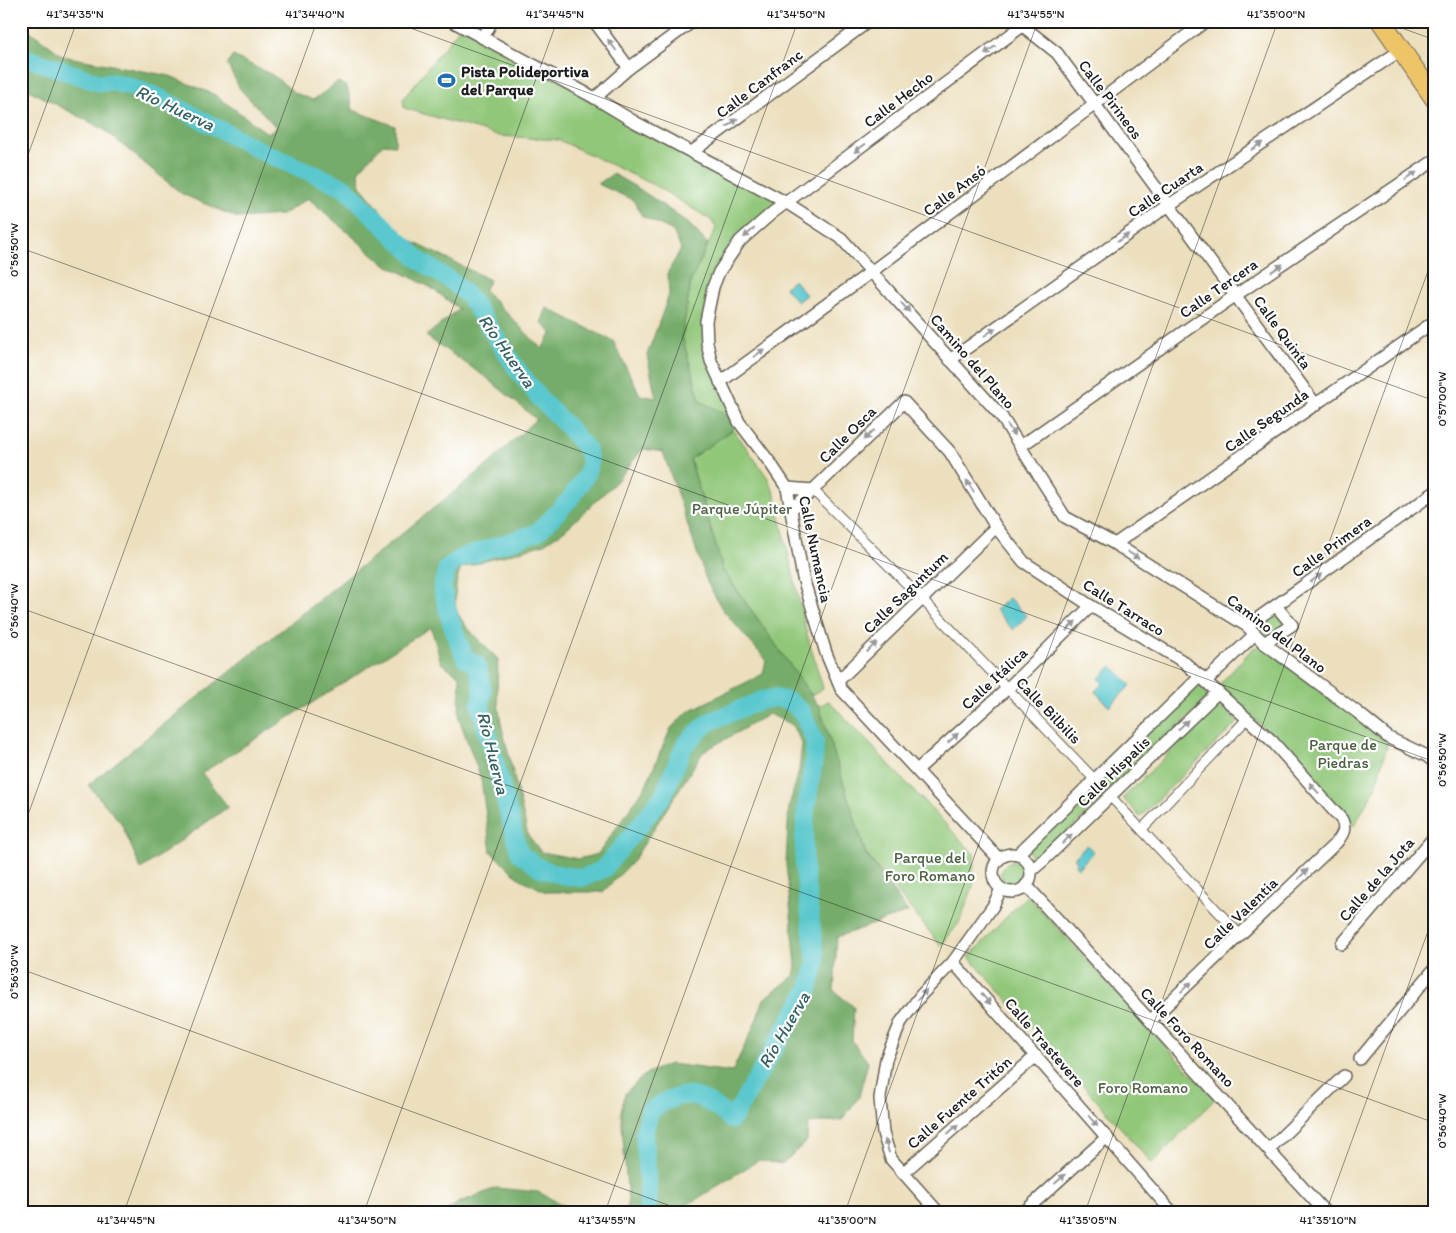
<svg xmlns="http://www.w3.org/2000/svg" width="1456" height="1233" viewBox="0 0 1456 1233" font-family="Itim,sans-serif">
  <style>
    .green { fill: #91c779; stroke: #56724a }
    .forest { fill: #74ac69; stroke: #486442; fill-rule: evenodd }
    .water { fill: #5ac8ce; stroke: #3b7275 }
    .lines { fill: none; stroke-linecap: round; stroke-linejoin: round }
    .river { stroke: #5ac8ce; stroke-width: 18 }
    .pedestrian-casing { stroke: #656054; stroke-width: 11 }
    .minor-casing { stroke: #656054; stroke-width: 14 }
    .trunk-casing { stroke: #656054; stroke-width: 21 }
    .pedestrian { stroke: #fff; stroke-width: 9 }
    .minor { stroke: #fff; stroke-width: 11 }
    .trunk { stroke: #eec469; stroke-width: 19 }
    .oneway { fill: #999 }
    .ticks { fill: none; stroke: #1c1c1c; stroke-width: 1; stroke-opacity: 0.45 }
    .labels { text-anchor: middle; stroke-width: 4.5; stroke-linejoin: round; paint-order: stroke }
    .poi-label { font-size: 16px; font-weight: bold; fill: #1c1c1c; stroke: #fff; text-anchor: start }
    .street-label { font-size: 16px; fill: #1c1c1c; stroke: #fff }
    .park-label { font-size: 16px; fill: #4b6041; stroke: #fff }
    .water-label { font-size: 18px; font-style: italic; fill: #356163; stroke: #fff }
    .neatline { fill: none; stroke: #1c1c1c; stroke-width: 2 }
    .ticks-label { font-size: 12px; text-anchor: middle; fill: #1c1c1c }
  </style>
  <rect width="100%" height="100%" fill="#fff"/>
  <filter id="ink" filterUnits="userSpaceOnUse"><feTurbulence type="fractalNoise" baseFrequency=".02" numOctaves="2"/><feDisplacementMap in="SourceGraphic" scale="10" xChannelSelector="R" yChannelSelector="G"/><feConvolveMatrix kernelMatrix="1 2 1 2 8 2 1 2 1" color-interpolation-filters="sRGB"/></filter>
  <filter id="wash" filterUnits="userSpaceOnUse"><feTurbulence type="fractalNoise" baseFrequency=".0096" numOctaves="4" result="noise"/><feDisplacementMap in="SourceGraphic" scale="20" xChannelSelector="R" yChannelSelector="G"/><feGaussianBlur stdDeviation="1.12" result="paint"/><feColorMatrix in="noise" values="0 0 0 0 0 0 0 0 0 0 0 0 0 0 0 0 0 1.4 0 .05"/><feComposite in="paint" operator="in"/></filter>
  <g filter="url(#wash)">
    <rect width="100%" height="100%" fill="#ecdfbd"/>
    <g class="green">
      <path d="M461 26 787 203 772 213 719 272 707 343 739 422 700 401 682 336 691 281 716 228 711 220 656 186 559 140 500 136 404 108 403 99Z"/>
      <path d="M733 429 768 478 775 495 806 631 823 688 811 695 723 570 690 458Z"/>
      <path d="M1276 606 1290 625 1264 640 1251 627Z"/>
      <path d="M1264 645 1389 738 1375 788 1354 826 1300 763 1219 685 1253 648Z"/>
      <path d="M1201 686 1206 688 1208 693 1206 700 1041 857 1036 858 1031 855 1028 850 1196 687Z"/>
      <path d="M829 701 974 854 973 887 959 923 941 946 866 854 819 706Z"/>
      <path d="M1219 704 1238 722 1140 817 1123 798Z"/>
      <circle cx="1013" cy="874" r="12"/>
      <path d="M1027 895 1215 1099 1152 1163 969 957Z"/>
    </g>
    <g class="forest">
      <path d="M21 24 63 56 170 76 215 95 267 133 277 128 240 89 227 64 233 56 274 76 295 93 313 100 338 82 347 87 353 110 395 126V145L383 144 359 170 360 186 403 237 490 280 484 290 542 349 552 333 541 323 547 308 613 341 640 395 656 398 647 355 669 295 668 272 681 249 673 231 642 216 633 200 598 184 613 174 641 190 688 223 708 244 691 281 682 336 700 401 739 422 731 431 690 459 723 570 819 706 866 854 908 912 837 937 834 991 854 1007 852 1041 868 1062 859 1097 842 1120 808 1124 807 1141 782 1164 759 1160 684 1207 680 1212H625L628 1201 621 1112 625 1093 647 1073 670 1064 732 1072 754 1026 764 999 794 976 796 966 786 864 789 806 799 771 802 743 791 724 769 714 703 752 633 861 603 892H546L519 878 491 852 481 779 459 718 460 676 441 663 431 627 202 773 228 807 141 869 121 823 88 785 490 463 536 419 487 378 426 336 459 309 430 287 383 263 308 198 282 215 238 218 182 194 103 129 21 86ZM643 449 663 452 707 582 722 609 766 660 763 674 689 711 671 728 645 787 598 854 578 859 541 852 528 835 501 723 497 696 498 659C488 649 461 624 457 611 453 597 456 581 461 568L544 544 565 530 615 483Z"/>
      <path d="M496 1188 538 1192 565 1206 568 1212H444L458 1203Z"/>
    </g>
    <g class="water">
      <path d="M794 280 806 295 797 302 785 287Z"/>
      <path d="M1009 598 1027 616 1013 630 995 610Z"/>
      <path d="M1112 666 1131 685 1109 707 1095 691 1103 683 1099 679Z"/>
      <path d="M1087 845 1094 852 1078 868 1075 865 1077 860 1074 858Z"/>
    </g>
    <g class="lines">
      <path class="river" d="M21 56 100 83 111 82 126 85 158 97 263 152 344 187 419 260 454 283 470 298 517 369 541 400 567 426 586 448 590 461 587 474 570 499 538 532 461 558 447 568 442 588 451 622 465 658 477 665 483 690 480 704 514 834 520 854 540 868 561 875 582 878 604 869 663 796 685 744 709 722 762 700 775 698 789 701 802 712 815 742 814 760 806 809 804 841V868L816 962 809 989 732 1120C701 1094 686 1085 650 1111L644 1134 648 1187V1212"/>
    </g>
  </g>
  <g filter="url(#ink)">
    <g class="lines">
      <defs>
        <g id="pedestrian">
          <path d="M813 490 922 599 1094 779"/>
          <path d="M1110 796 1240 935"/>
          <path d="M1142 829 1247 719"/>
        </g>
        <g id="minor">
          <path d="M452 21 595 98 633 121 787 203 841 238 1001 416 1065 517 1115 544 1247 626 1264 643 1357 712 1389 738 1427 756 1435 763"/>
          <path d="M594 21 629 68"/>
          <path d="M1019 23 1057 53 1316 405"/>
          <path d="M483 38 492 21"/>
          <path d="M595 98 629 68 693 21"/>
          <path d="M692 152 869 21"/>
          <path d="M950 360 1169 205 1401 50"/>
          <path d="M720 382 871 272 1206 21"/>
          <path d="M1021 446 1236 295 1435 160"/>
          <path d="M787 488 813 490 904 402 950 452 996 527 1024 562 1091 606 1184 662 1272 741 1342 820C1346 829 1343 834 1337 842L1151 1020"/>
          <path d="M791 510 813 490"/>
          <path d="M1115 544 1435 321"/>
          <path d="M1247 626 1435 492"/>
          <path d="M1264 643 1292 625 1276 606"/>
          <path d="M838 681 996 527"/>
          <path d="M1206 681 1255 634"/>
          <path d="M917 770 1008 688 1091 606"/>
          <circle cx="1012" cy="873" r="19"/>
          <path d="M1017 855 1201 676"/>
          <path d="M999 859 841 689 826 653 803 578 787 488 771 464 739 422 711 361 707 343 706 321 713 287 719 272 740 241 772 213 1029 21"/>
          <path d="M1031 871 1045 859 1217 693"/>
          <path d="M1026 885 1325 1212"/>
          <path d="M1342 944 1435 836"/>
          <path d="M953 962 1172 1212"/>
          <path d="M1360 1059 1435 968"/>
          <path d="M1269 1149 1344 1076"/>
          <path d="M903 1173 1036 1056"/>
          <path d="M938 1212 891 1159 883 1133 880 1098 886 1059 901 1022 921 995 953 962 993 906 1001 889"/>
          <path d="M1024 1212 1107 1137"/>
        </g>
        <path id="trunk" d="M1381 21 1435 99"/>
      </defs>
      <use href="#pedestrian" class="pedestrian-casing"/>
      <use href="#minor" class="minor-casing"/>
      <use href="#trunk" class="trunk-casing"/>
      <use href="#pedestrian" class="pedestrian"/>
      <use href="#minor" class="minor"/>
      <use href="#trunk" class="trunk"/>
    </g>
    <defs><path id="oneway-solid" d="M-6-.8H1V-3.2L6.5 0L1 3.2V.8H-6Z" transform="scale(1.25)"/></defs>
    <g class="oneway">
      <use href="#oneway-solid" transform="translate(612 45) rotate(-127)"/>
      <use href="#oneway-solid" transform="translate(990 50) rotate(143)"/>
      <use href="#oneway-solid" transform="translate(732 123) rotate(-37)"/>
      <use href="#oneway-solid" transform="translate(1257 146) rotate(-34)"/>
      <use href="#oneway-solid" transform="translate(860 148) rotate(143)"/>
      <use href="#oneway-solid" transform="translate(1411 176) rotate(-34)"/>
      <use href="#oneway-solid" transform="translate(749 233) rotate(139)"/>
      <use href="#oneway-solid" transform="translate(1123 238) rotate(-35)"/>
      <use href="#oneway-solid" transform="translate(1277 268) rotate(-34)"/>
      <use href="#oneway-solid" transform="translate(905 307) rotate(48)"/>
      <use href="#oneway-solid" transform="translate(990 332) rotate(-35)"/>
      <use href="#oneway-solid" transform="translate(759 353) rotate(-36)"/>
      <use href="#oneway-solid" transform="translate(1011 430) rotate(56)"/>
      <use href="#oneway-solid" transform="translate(869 435) rotate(135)"/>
      <use href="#oneway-solid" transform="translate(970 486) rotate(-122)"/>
      <use href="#oneway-solid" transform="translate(1133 555) rotate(32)"/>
      <use href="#oneway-solid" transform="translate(1316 578) rotate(-36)"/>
      <use href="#oneway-solid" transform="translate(1071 626) rotate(-45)"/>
      <use href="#oneway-solid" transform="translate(872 647) rotate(-44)"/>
      <use href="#oneway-solid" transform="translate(1183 725) rotate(-44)"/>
      <use href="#oneway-solid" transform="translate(953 738) rotate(-42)"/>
      <use href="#oneway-solid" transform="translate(1314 788) rotate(-132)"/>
      <use href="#oneway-solid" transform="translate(1067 839) rotate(-44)"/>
      <use href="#oneway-solid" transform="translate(1303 874) rotate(-44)"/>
      <use href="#oneway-solid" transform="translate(1186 987) rotate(-44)"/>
      <use href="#oneway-solid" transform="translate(922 995) rotate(-49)"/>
      <use href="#oneway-solid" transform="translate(986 999) rotate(49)"/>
      <use href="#oneway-solid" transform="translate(1093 1121) rotate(49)"/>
      <use href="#oneway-solid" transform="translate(953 1129) rotate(-41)"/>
      <use href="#oneway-solid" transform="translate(887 1146) rotate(-107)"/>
      <use href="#oneway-solid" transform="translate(1060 1179) rotate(-42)"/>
    </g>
  </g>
  <path class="ticks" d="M391 21 1435 401M1382 21 1435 40M21 174 77 21M21 248 1435 762M21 608 1435 1123M21 834 317 21M21 969 687 1212M124 1212 557 21M364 1212 798 21M605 1212 1038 21M845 1212 1278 21M1085 1212 1435 252M1326 1212 1435 912"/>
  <defs>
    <symbol id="stadium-bare" viewBox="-9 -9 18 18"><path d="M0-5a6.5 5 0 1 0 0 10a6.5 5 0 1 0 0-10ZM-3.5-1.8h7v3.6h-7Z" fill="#1f6fb2" stroke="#fff" stroke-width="2.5" paint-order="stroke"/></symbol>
  </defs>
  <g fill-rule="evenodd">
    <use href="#stadium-bare" x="434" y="68" width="25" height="25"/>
  </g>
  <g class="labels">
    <g class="poi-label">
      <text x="461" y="77">Pista Polideportiva<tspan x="461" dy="18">del Parque</tspan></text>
    </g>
    <g class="street-label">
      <text transform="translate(759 83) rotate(-37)" y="6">Calle Canfranc</text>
      <text transform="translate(898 99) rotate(-37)" y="6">Calle Hecho</text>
      <text transform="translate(1111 99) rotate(53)" y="6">Calle Pirineos</text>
      <text transform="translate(1165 189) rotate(-34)" y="6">Calle Cuarta</text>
      <text transform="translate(954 190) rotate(-37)" y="6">Calle Ansó</text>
      <text transform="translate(1218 288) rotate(-35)" y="6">Calle Tercera</text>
      <text transform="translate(1283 332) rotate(54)" y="6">Calle Quinta</text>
      <text transform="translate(973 361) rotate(49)" y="6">Camino del Plano</text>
      <text transform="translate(1266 420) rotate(-35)" y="6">Calle Segunda</text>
      <text transform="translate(847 434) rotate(-45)" y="6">Calle Osca</text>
      <text transform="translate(1331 546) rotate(-36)" y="6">Calle Primera</text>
      <text transform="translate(816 549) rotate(78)" y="6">Calle Numancia</text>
      <text transform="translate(905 592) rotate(-44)" y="6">Calle Saguntum</text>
      <text transform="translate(1124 607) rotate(32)" y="6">Calle Tarraco</text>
      <text transform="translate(1277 633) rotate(37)" y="6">Camino del Plano</text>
      <text transform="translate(994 678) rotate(-43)" y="6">Calle Itálica</text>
      <text transform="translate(1049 710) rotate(46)" y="6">Calle Bilbilis</text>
      <text transform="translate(1113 771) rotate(-44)" y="6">Calle Hispalis</text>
      <text transform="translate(1376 879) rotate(-49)" y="6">Calle de la Jota</text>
      <text transform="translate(1240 913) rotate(-44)" y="6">Calle Valentia</text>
      <text transform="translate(1188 1037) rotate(47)" y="6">Calle Foro Romano</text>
      <text transform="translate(1045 1042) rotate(49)" y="6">Calle Trastevere</text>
      <text transform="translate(959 1102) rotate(-41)" y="6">Calle Fuente Tritón</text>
    </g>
    <g class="park-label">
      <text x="742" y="514">Parque Júpiter</text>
      <text x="1343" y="750">Parque de<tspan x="1343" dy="18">Piedras</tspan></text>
      <text x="930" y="863">Parque del<tspan x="930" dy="18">Foro Romano</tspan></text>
      <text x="1143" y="1093">Foro Romano</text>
    </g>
    <g class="water-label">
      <text transform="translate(175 108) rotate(25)" y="6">Río Huerva</text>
      <text transform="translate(507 351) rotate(55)" y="6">Río Huerva</text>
      <text transform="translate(493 753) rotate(76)" y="6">Río Huerva</text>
      <text transform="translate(784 1030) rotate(-60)" y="6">Río Huerva</text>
    </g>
  </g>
  <rect width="1456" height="1233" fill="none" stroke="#fff" stroke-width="55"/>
  <rect x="28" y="28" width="1400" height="1178" class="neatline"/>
  <g class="ticks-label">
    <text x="75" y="18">41°34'35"N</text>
    <text x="315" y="18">41°34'40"N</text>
    <text x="555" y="18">41°34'45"N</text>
    <text x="796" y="18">41°34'50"N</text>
    <text x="1036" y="18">41°34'55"N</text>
    <text x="1276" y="18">41°35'00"N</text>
    <text transform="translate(14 250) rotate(-90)" y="4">0°56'50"W</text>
    <text transform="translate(1442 399) rotate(-90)" y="4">0°57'00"W</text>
    <text transform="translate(14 611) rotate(-90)" y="4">0°56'40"W</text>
    <text transform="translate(1442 760) rotate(-90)" y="4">0°56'50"W</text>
    <text transform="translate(14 972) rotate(-90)" y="4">0°56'30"W</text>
    <text transform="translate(1442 1121) rotate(-90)" y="4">0°56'40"W</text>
    <text x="126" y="1224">41°34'45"N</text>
    <text x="367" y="1224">41°34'50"N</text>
    <text x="607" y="1224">41°34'55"N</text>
    <text x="847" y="1224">41°35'00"N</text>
    <text x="1088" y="1224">41°35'05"N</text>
    <text x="1328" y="1224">41°35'10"N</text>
  </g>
</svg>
